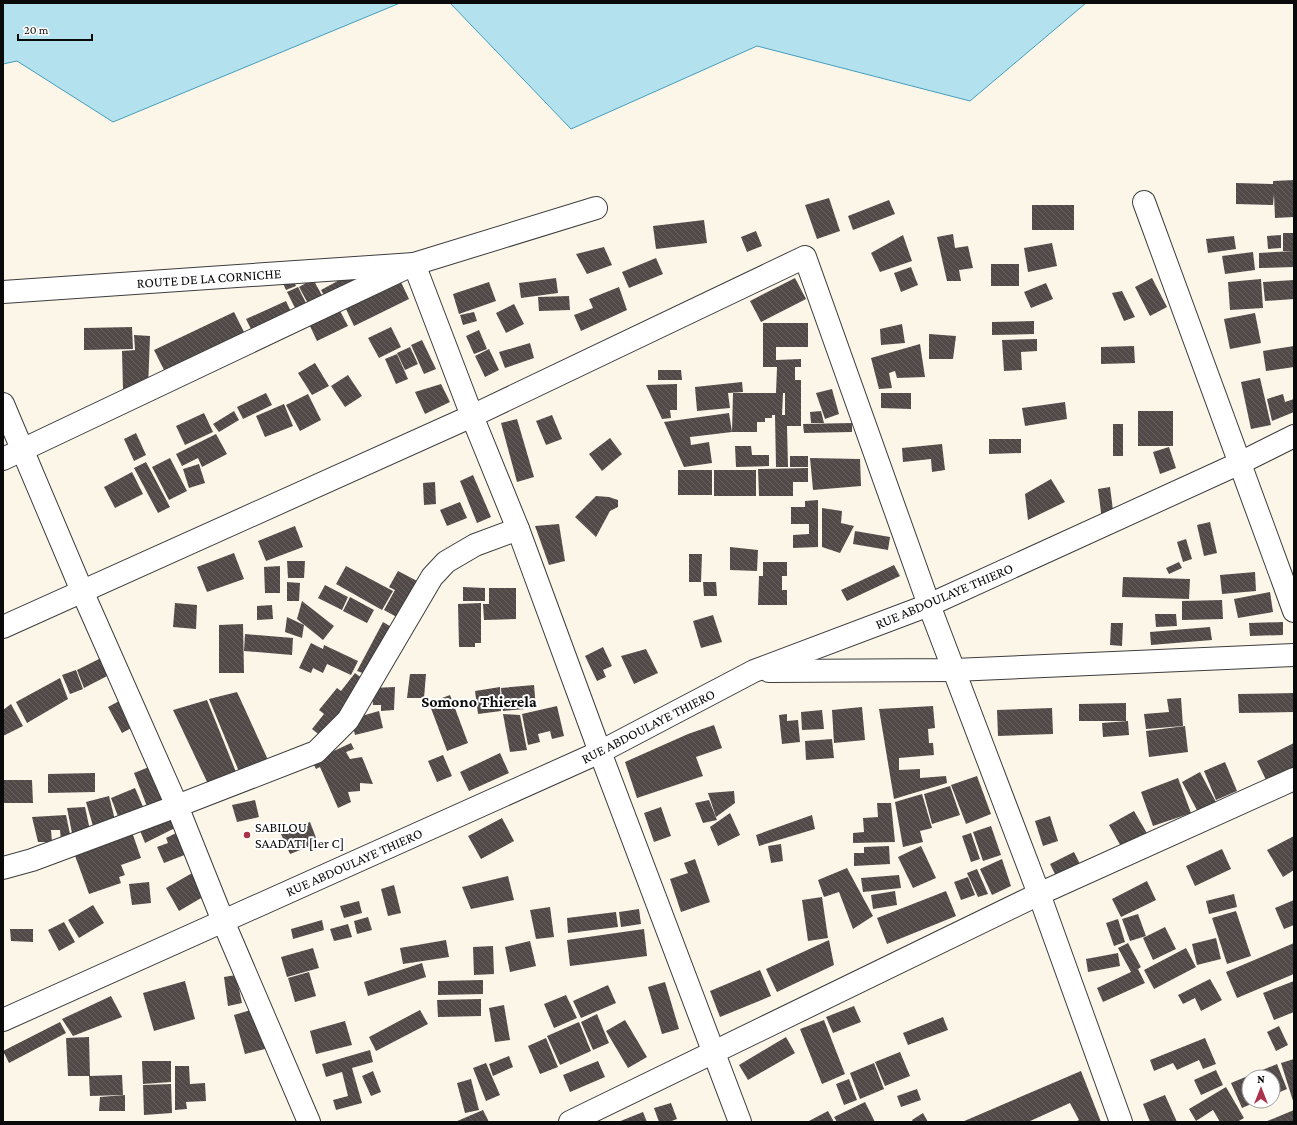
<svg xmlns="http://www.w3.org/2000/svg" width="1297" height="1125" viewBox="0 0 1297 1125" font-family="'Crimson Pro',serif">
  <style>
    .water { fill: #b4e1ee; stroke: #449ebc }
    .building { fill: url(#building-back-hatch) }
    .lines { fill: none; stroke-linecap: round; stroke-linejoin: round }
    .minor-casing { stroke: #3d3d3d; stroke-width: 24 }
    .minor { stroke: #fff; stroke-width: 22 }
    .poi-dot { fill: #a8334a; stroke: #fff; stroke-width: 1.5 }
    .labels { text-anchor: middle; stroke-width: 4; stroke-linejoin: round; paint-order: stroke }
    .street-label { font-size: 14px; fill: #0a0a0a; stroke: #fff }
    .poi-label { font-size: 14px; fill: #0a0a0a; stroke: #fff; text-anchor: start }
    .quarter-label { font-size: 16px; font-weight: bold; fill: #0a0a0a; stroke: #fff }
  </style>
  <defs>
    <pattern id="building-back-hatch" width="6" height="6" patternUnits="userSpaceOnUse"><rect width="6" height="6" fill="#514a48"/><path d="M-1 5l2 2M0 0l6 6M5-1l2 2" fill="none" stroke="#65605e"/></pattern>
  </defs>
  <rect width="100%" height="100%" fill="#fcf6e9"/>
  <g class="water">
    <path d="M3 3H400L113 122 17 61 3 64Z"/>
    <path d="M450 3H1086L970 101 757 46 571 129Z"/>
  </g>
  <g class="building">
    <path d="M1294 180V217L1275 218 1274 194 1273 205 1236 204V183L1273 184V181Z"/>
    <path d="M829 198 840 231 817 239 805 205Z"/>
    <path d="M889 200 895 214 853 230 848 216Z"/>
    <rect x="1032" y="205" width="42" height="25"/>
    <path d="M704 220 707 243 656 249 653 226Z"/>
    <path d="M756 231 762 246 747 252 741 237Z"/>
    <rect x="1283" y="233" width="11" height="18"/>
    <path d="M953 234 955 248 968 246 973 268 959 270 961 281H947L937 237Z"/>
    <path d="M903 235 912 261 880 272 871 253Z"/>
    <path d="M1281 235V248L1268 249 1267 236Z"/>
    <path d="M1234 236 1236 249 1208 253 1206 239Z"/>
    <path d="M1052 243 1057 266 1028 272 1024 248Z"/>
    <path d="M604 247 612 265 587 274 576 254Z"/>
    <path d="M1294 251V267L1259 268V253Z"/>
    <path d="M1253 252 1255 270 1225 274 1222 256Z"/>
    <path d="M656 258 663 274 629 288 622 272Z"/>
    <rect x="991" y="264" width="28" height="22"/>
    <path d="M911 267 918 285 901 292 894 273Z"/>
    <path d="M358 270 364 281 327 301 321 290Z"/>
    <path d="M291 275 296 286 286 290 281 279Z"/>
    <path d="M556 278 558 293 521 298 519 283Z"/>
    <path d="M795 278 806 299 761 322 750 301Z"/>
    <path d="M1152 278 1167 307 1150 316 1135 287Z"/>
    <path d="M313 279 325 301 311 309 299 287Z"/>
    <path d="M1261 279 1263 308 1230 310 1228 282Z"/>
    <path d="M400 280 409 299 354 326 345 307Z"/>
    <path d="M1294 280V299L1265 301 1263 282Z"/>
    <path d="M489 282 496 301 459 314 453 294Z"/>
    <path d="M1046 283 1053 299 1031 308 1024 292Z"/>
    <path d="M298 287 309 309 298 314 287 292Z"/>
    <path d="M619 287 627 310 581 331 574 315 593 308 589 299Z"/>
    <path d="M1122 291 1135 317 1124 321 1112 293Z"/>
    <path d="M569 296 570 310 539 311 538 297Z"/>
    <path d="M286 301 293 316 254 335 246 319Z"/>
    <path d="M514 304 524 324 506 333 496 313Z"/>
    <path d="M339 309 348 326 317 341 309 324Z"/>
    <path d="M234 312 249 342 169 380 154 350Z"/>
    <path d="M474 312 477 321 463 325 460 315Z"/>
    <path d="M1255 313 1261 343 1230 349 1224 319Z"/>
    <path d="M1034 321V334L992 335V322Z"/>
    <path d="M763 323H808V347H776V360L801 359V367H795V380H801V426H787L788 467H776L775 415H793H785V393H783L782 415H772V418H765V422H757V432H732L733 393H776L777 367H763Z"/>
    <path d="M902 324 905 343 881 345 880 329Z"/>
    <path d="M132 327 133 349 84 350V328Z"/>
    <path d="M391 327 401 347 379 358 368 338Z"/>
    <path d="M479 330 487 349 474 354 466 336Z"/>
    <path d="M929 334 956 336 953 359H929Z"/>
    <path d="M134 335 150 336 148 389 123 390 122 351 135 350Z"/>
    <path d="M1037 339V351L1021 352 1022 370 1004 371 1002 340Z"/>
    <path d="M422 340 436 369 424 374 411 345Z"/>
    <path d="M530 343 534 358 505 368 499 352Z"/>
    <path d="M920 344 925 377 897 378 895 371 889 373 892 388 879 389 871 358Z"/>
    <path d="M1134 346 1135 363 1101 364V347Z"/>
    <path d="M1294 346V367L1266 371 1263 351Z"/>
    <path d="M410 347 418 364 405 370 397 353Z"/>
    <path d="M489 349 499 370 485 377 475 356Z"/>
    <path d="M397 354 408 379 396 384 385 359Z"/>
    <path d="M315 363 329 386 312 395 298 373Z"/>
    <path d="M658 370H681L682 380H658Z"/>
    <path d="M348 375 362 396 345 407 331 386Z"/>
    <path d="M1260 378 1271 425 1251 429 1241 382Z"/>
    <path d="M742 382 743 392 728 393 730 408 697 411 695 387Z"/>
    <path d="M441 384 450 402 425 414 415 392Z"/>
    <path d="M677 384V410H670L671 418 662 419 646 385Z"/>
    <path d="M832 389 839 414 825 419 816 393Z"/>
    <path d="M266 393 272 405 243 419 237 407Z"/>
    <path d="M881 393H911V409L881 408Z"/>
    <path d="M308 394 321 420 300 431 286 405Z"/>
    <path d="M1283 394 1285 402 1294 399V412L1272 421 1267 399Z"/>
    <path d="M1065 402 1067 419 1025 426 1022 408Z"/>
    <path d="M284 404 293 426 265 437 256 416Z"/>
    <path d="M234 411 239 420 219 432 213 424Z"/>
    <path d="M821 411 824 423H811L810 412Z"/>
    <rect x="1138" y="411" width="35" height="35"/>
    <path d="M204 413 213 432 185 445 176 426Z"/>
    <path d="M729 413 732 432 690 437 691 445 709 442 712 463 684 467 664 422Z"/>
    <path d="M552 415 562 439 546 445 536 421Z"/>
    <path d="M517 419 534 477 517 482 501 423Z"/>
    <path d="M852 423V432L804 433 803 424Z"/>
    <rect x="1113" y="424" width="10" height="32"/>
    <path d="M136 433 146 455 134 461 124 439Z"/>
    <path d="M216 434 227 454 202 467 198 458 182 466 176 454Z"/>
    <path d="M610 438 622 454 602 471 589 454Z"/>
    <path d="M989 439H1021V453L989 454Z"/>
    <path d="M942 444 945 470 932 472 931 459 903 462 902 448Z"/>
    <path d="M735 446H751L752 455H769V466L736 467Z"/>
    <path d="M1169 447 1176 468 1160 474 1153 452Z"/>
    <rect x="790" y="456" width="18" height="11"/>
    <path d="M170 458 187 491 169 500 152 467Z"/>
    <path d="M810 458 860 459 861 486 813 490Z"/>
    <path d="M146 462 170 507 158 513 134 468Z"/>
    <path d="M199 464 205 483 189 488 183 469Z"/>
    <path d="M808 468V482H793V496H759L758 469Z"/>
    <rect x="678" y="470" width="34" height="25"/>
    <rect x="714" y="470" width="42" height="26"/>
    <path d="M132 472 143 494 115 508 104 487Z"/>
    <path d="M473 475 491 517 477 523 460 481Z"/>
    <path d="M1051 479 1065 502 1028 520 1025 494Z"/>
    <path d="M435 482 436 504 424 505 423 483Z"/>
    <path d="M1110 487 1114 518 1102 520 1098 489Z"/>
    <path d="M596 496 609 497 618 500V507L610 511 596 537 575 517Z"/>
    <path d="M818 500V547L793 548V535L809 534V524H791V507H805V501Z"/>
    <path d="M460 502 467 518 447 526 440 510Z"/>
    <path d="M822 508 842 511 841 523 854 526 840 553 822 547Z"/>
    <path d="M1210 522 1217 553 1204 556 1197 525Z"/>
    <path d="M559 524 565 561 549 565 535 526Z"/>
    <path d="M295 526 303 547 266 561 258 541Z"/>
    <path d="M855 531 890 537 888 550 853 544Z"/>
    <path d="M1186 539 1192 559 1183 562 1177 542Z"/>
    <path d="M730 547 758 550 757 571 730 570Z"/>
    <path d="M234 553 244 579 207 592 197 567Z"/>
    <path d="M689 554H702L701 582H689Z"/>
    <path d="M287 561H305L304 578H288Z"/>
    <path d="M763 562H787V576H782V590H787V605H758L759 576H763Z"/>
    <path d="M1179 562 1182 568 1169 574 1166 568Z"/>
    <path d="M894 565 900 576 847 601 841 590Z"/>
    <path d="M280 566V593H265L264 567Z"/>
    <path d="M346 566 393 591 382 610 336 584Z"/>
    <path d="M398 571 421 583 402 620 384 610 395 590 389 587Z"/>
    <path d="M1255 572 1256 591 1222 594 1220 575Z"/>
    <path d="M1123 577 1190 579 1189 599 1122 597Z"/>
    <path d="M287 582 300 583 299 601H287Z"/>
    <path d="M703 582H716L717 596H704Z"/>
    <path d="M325 585 348 597 342 610 318 598Z"/>
    <path d="M463 587 485 588V601H463Z"/>
    <path d="M489 588H516V619L484 620 483 604H489Z"/>
    <path d="M1270 592 1273 612 1238 618 1234 599Z"/>
    <path d="M350 597 374 610 367 623 343 611Z"/>
    <path d="M1222 600 1223 619 1182 620V601Z"/>
    <path d="M302 601 334 626 323 640 297 619Z"/>
    <path d="M175 603 197 605 196 629 173 627Z"/>
    <path d="M481 603V643H475V647H459L458 604Z"/>
    <path d="M272 605 273 619 257 620V606Z"/>
    <path d="M1155 614H1176L1177 626 1156 627Z"/>
    <path d="M713 615 722 642 701 648 693 621Z"/>
    <path d="M287 617 304 625 302 638 285 632Z"/>
    <path d="M383 622 393 628 368 675 357 671Z"/>
    <path d="M1283 622V635L1250 636 1249 623Z"/>
    <path d="M1111 623H1123L1122 646 1110 645Z"/>
    <path d="M243 624 244 673H219V625Z"/>
    <path d="M1210 627 1212 640 1151 645 1150 632Z"/>
    <path d="M245 634 293 638 292 655 244 651Z"/>
    <path d="M311 643 323 649 324 645 358 661 351 675 327 664 323 673 313 668 311 673 299 668Z"/>
    <path d="M603 647 612 666 603 670 606 677 597 681 585 656Z"/>
    <path d="M646 649 658 673 634 684 621 656Z"/>
    <path d="M103 657 111 674 84 688 77 670Z"/>
    <path d="M76 670 83 689 70 694 62 675Z"/>
    <path d="M355 673 366 681 322 737 312 729 324 714 319 710 337 688 341 691Z"/>
    <path d="M410 674H426L424 698H407Z"/>
    <path d="M60 678 68 699 27 723 16 702Z"/>
    <path d="M534 685 536 708 503 711 501 688Z"/>
    <path d="M395 687 394 710 381 711V705H373L372 688Z"/>
    <path d="M500 687 501 711 478 714 475 691Z"/>
    <path d="M237 692 269 762 240 774 209 699Z"/>
    <path d="M1294 693V712L1239 713 1238 694Z"/>
    <path d="M450 695 468 743 447 751 429 703Z"/>
    <path d="M1181 698 1183 726 1146 729 1144 714 1169 712 1167 699Z"/>
    <path d="M121 700 135 726 122 733 108 707Z"/>
    <path d="M207 700 236 772 209 786 173 710Z"/>
    <path d="M1126 703V721H1079V704Z"/>
    <path d="M11 704 23 726 3 736V710Z"/>
    <path d="M557 706 564 736 552 739 550 731 538 734 540 742 528 745 522 714Z"/>
    <path d="M933 706 935 728 928 729 929 743H933L934 755 899 758V770L920 769V778L946 776 947 783 894 799 879 709Z"/>
    <path d="M862 707 865 740 834 743 832 710Z"/>
    <path d="M1052 708 1053 734 998 736 997 710Z"/>
    <path d="M822 710 824 729 802 730 801 712Z"/>
    <path d="M379 711 383 728 355 735 351 719Z"/>
    <path d="M503 714 520 715 527 750 510 752Z"/>
    <path d="M787 714V721L798 720 800 742 782 744 779 715Z"/>
    <path d="M1128 721 1129 735 1103 737 1102 723Z"/>
    <path d="M714 725 722 748 696 757 703 776 637 798 625 762 688 734Z"/>
    <path d="M1185 726 1188 752 1149 757 1146 731Z"/>
    <path d="M832 739 834 758 806 760 805 741Z"/>
    <path d="M351 743 354 749 346 752 350 759 362 757 373 784 360 783V791L348 792 351 802 338 808 320 767 316 769 312 761Z"/>
    <path d="M1294 743V769L1267 782 1257 761Z"/>
    <path d="M500 753 509 773 469 791 460 772Z"/>
    <path d="M443 755 452 776 437 782 428 761Z"/>
    <path d="M1225 762 1237 791 1216 800 1204 771Z"/>
    <path d="M149 767 163 802 148 809 134 773Z"/>
    <path d="M1200 772 1216 802 1198 812 1182 782Z"/>
    <path d="M95 773V792L48 793V774Z"/>
    <path d="M977 776 991 814 966 824 951 785Z"/>
    <path d="M1178 778 1191 813 1153 826 1141 792Z"/>
    <path d="M3 780H32L33 803H3Z"/>
    <path d="M950 786 960 815 932 824 924 794Z"/>
    <path d="M135 788 144 809 119 819 111 798Z"/>
    <path d="M734 791 735 803 716 817 708 793Z"/>
    <path d="M922 794 932 828 920 831 923 842 903 847 895 802Z"/>
    <path d="M109 796 115 820 93 826 86 802Z"/>
    <path d="M255 800 259 817 237 822 232 805Z"/>
    <path d="M709 800 717 820 703 823 695 803Z"/>
    <path d="M877 803H891L895 842 853 843V833L864 832 863 818 878 817Z"/>
    <path d="M85 807 91 835 73 838 67 808Z"/>
    <path d="M661 807 671 836 654 842 644 813Z"/>
    <path d="M1134 811 1148 835 1123 850 1109 825Z"/>
    <path d="M730 813 740 835 718 846 710 827Z"/>
    <path d="M173 814 179 826 145 843 139 828Z"/>
    <path d="M66 815 71 839 61 841 60 830H51L52 842H38L32 817Z"/>
    <path d="M812 815 815 829 759 846 756 835Z"/>
    <path d="M1050 816 1058 841 1043 846 1035 821Z"/>
    <path d="M502 818 514 841 481 859 468 836Z"/>
    <path d="M310 822 318 843 290 854 281 834Z"/>
    <path d="M991 826 1001 855 983 861 973 832Z"/>
    <path d="M132 832 141 858 121 865 125 875 119 877 121 883 89 894 74 853Z"/>
    <path d="M178 832 187 854 164 863 157 847 168 843 166 838Z"/>
    <path d="M971 833 980 859 971 862 962 836Z"/>
    <path d="M1294 836V870L1283 877 1267 850Z"/>
    <path d="M781 844 783 861 771 863 768 846Z"/>
    <path d="M889 846 890 864 854 866V853H864V847Z"/>
    <path d="M921 846 936 878 913 888 898 857Z"/>
    <path d="M1222 849 1231 869 1195 886 1186 866Z"/>
    <path d="M1074 852 1081 866 1057 878 1050 864Z"/>
    <path d="M695 859 710 902 681 912 670 879 688 873 684 863Z"/>
    <path d="M1002 859 1011 886 992 895 980 869Z"/>
    <path d="M847 868 873 916 853 929 839 892 824 897 818 880Z"/>
    <path d="M977 869 988 894 978 897 967 873Z"/>
    <path d="M194 872 208 894 179 911 166 888Z"/>
    <path d="M899 875 901 888 863 892 861 878Z"/>
    <path d="M508 876 514 900 471 909 462 887Z"/>
    <path d="M968 877 975 895 961 900 954 882Z"/>
    <path d="M1147 881 1156 900 1121 917 1112 899Z"/>
    <path d="M149 882 151 903 132 905 129 884Z"/>
    <path d="M394 885 401 913 388 916 381 889Z"/>
    <path d="M895 891 897 905 873 909 871 895Z"/>
    <path d="M946 891 956 916 887 944 877 918Z"/>
    <path d="M1234 894 1237 907 1209 914 1206 901Z"/>
    <path d="M822 897 828 938 808 941 802 900Z"/>
    <path d="M1294 900V925L1284 929 1275 908Z"/>
    <path d="M359 901 362 913 344 918 340 906Z"/>
    <path d="M93 905 104 923 79 938 68 920Z"/>
    <path d="M550 907 554 937 536 939 530 910Z"/>
    <path d="M639 909 641 924 621 927 619 912Z"/>
    <path d="M1236 911 1251 956 1227 964 1212 918Z"/>
    <path d="M616 912 618 927 568 933 567 918Z"/>
    <path d="M1138 914 1146 936 1130 941 1122 919Z"/>
    <path d="M368 917 372 930 357 934 354 921Z"/>
    <path d="M1118 919 1125 942 1114 946 1106 923Z"/>
    <path d="M322 920 324 930 293 939 291 929Z"/>
    <path d="M64 922 75 942 59 951 48 930Z"/>
    <path d="M348 924 352 937 334 941 330 929Z"/>
    <path d="M1165 927 1176 949 1153 960 1143 938Z"/>
    <path d="M10 929H33V942L11 941Z"/>
    <path d="M644 929 647 956 570 966 567 940Z"/>
    <path d="M1216 938 1221 959 1197 965 1192 944Z"/>
    <path d="M446 940 449 957 403 964 400 948Z"/>
    <path d="M829 940 834 965 777 992 766 969Z"/>
    <path d="M530 941 536 966 510 972 505 947Z"/>
    <path d="M1128 943 1141 967 1138 969 1145 983 1103 1002 1097 988 1131 972 1118 948Z"/>
    <path d="M1294 943V974L1237 998 1226 972Z"/>
    <path d="M493 946 494 974 474 975 473 947Z"/>
    <path d="M313 948 319 968 287 977 281 957Z"/>
    <path d="M1186 948 1196 967 1154 989 1144 970Z"/>
    <path d="M1118 953 1120 966 1088 972 1086 959Z"/>
    <path d="M422 963 426 977 368 996 364 982Z"/>
    <path d="M760 970 771 996 720 1017 710 991Z"/>
    <path d="M309 972 316 996 295 1002 288 978Z"/>
    <path d="M236 975 242 1003 228 1006 224 977Z"/>
    <path d="M1210 979 1222 1000 1201 1011 1195 998 1183 1004 1178 995Z"/>
    <path d="M483 980V994L438 995V981Z"/>
    <path d="M185 981 195 1019 154 1031 143 993Z"/>
    <path d="M1294 981V1012L1274 1020 1263 993Z"/>
    <path d="M665 982 679 1029 662 1034 648 987Z"/>
    <path d="M608 985 616 1003 581 1018 573 1001Z"/>
    <path d="M566 995 577 1018 554 1028 544 1004Z"/>
    <path d="M111 996 122 1017 73 1036 62 1019Z"/>
    <path d="M481 999V1016L438 1017 437 1000Z"/>
    <path d="M504 1005 510 1040 495 1042 489 1008Z"/>
    <path d="M854 1006 861 1022 833 1033 826 1017Z"/>
    <path d="M254 1009 265 1049 245 1054 234 1015Z"/>
    <path d="M420 1010 428 1024 376 1051 369 1037Z"/>
    <path d="M597 1014 609 1043 593 1050 581 1022Z"/>
    <path d="M943 1017 948 1030 908 1045 903 1033Z"/>
    <path d="M625 1020 647 1057 628 1068 606 1031Z"/>
    <path d="M824 1020 845 1074 822 1084 800 1029Z"/>
    <path d="M345 1021 352 1045 316 1054 310 1031Z"/>
    <path d="M60 1022 66 1033 9 1063 3 1051Z"/>
    <path d="M579 1022 591 1051 560 1065 547 1036Z"/>
    <path d="M1279 1026 1288 1045 1276 1051 1267 1032Z"/>
    <path d="M89 1037 90 1076H68L66 1038Z"/>
    <path d="M786 1037 795 1053 748 1080 739 1065Z"/>
    <path d="M546 1038 558 1067 540 1074 528 1046Z"/>
    <path d="M1205 1038 1216 1064 1203 1069 1199 1060 1177 1070 1173 1063 1154 1071 1150 1060Z"/>
    <path d="M370 1050 373 1062 352 1068 362 1103 336 1110 333 1100 348 1096 342 1072 326 1077 322 1064Z"/>
    <path d="M900 1052 910 1076 885 1086 875 1062Z"/>
    <path d="M509 1056 513 1067 493 1076 489 1064Z"/>
    <path d="M1294 1059V1104L1281 1063Z"/>
    <path d="M142 1061H171V1082L143 1084Z"/>
    <path d="M598 1061 605 1077 570 1092 563 1075Z"/>
    <path d="M486 1063 500 1095 486 1101 473 1068Z"/>
    <path d="M874 1063 884 1089 860 1099 850 1073Z"/>
    <path d="M1277 1064 1287 1089 1273 1095V1077H1249V1101H1258L1242 1108 1231 1083Z"/>
    <path d="M175 1066H189L190 1084 205 1083 206 1101 186 1102 187 1109 175 1110Z"/>
    <path d="M1216 1070 1223 1085 1201 1095 1194 1080Z"/>
    <path d="M373 1071 381 1092 371 1096 362 1076Z"/>
    <path d="M1081 1071 1101 1122H1075L1079 1120 1070 1103 1028 1122H962Z"/>
    <path d="M122 1075 123 1095 90 1096 89 1076Z"/>
    <path d="M471 1079 479 1110 465 1113 457 1083Z"/>
    <path d="M849 1079 857 1100 844 1105 836 1084Z"/>
    <path d="M171 1084 172 1113 144 1115 143 1085Z"/>
    <path d="M1226 1087 1244 1118 1237 1122H1220L1213 1110 1196 1121 1189 1109Z"/>
    <path d="M917 1089 921 1100 901 1107 897 1096Z"/>
    <path d="M125 1095V1111H99L100 1097Z"/>
    <path d="M1165 1095 1177 1122H1150L1143 1104Z"/>
    <path d="M865 1102 875 1122H837L834 1117Z"/>
    <path d="M671 1103 677 1119 669 1122H659L654 1108Z"/>
    <path d="M483 1110 489 1122H455Z"/>
    <path d="M1294 1110V1122H1265Z"/>
    <path d="M828 1111 834 1122H807Z"/>
    <path d="M643 1112 647 1122H618Z"/>
    <path d="M923 1113 928 1122H913L912 1120Z"/>
  </g>
  <g class="lines">
    <defs>
      <g id="minor">
        <path d="M1144 202 1294 611"/>
        <path d="M3 292 414 264 472 416 518 529 600 752 740 1122"/>
        <path d="M3 404 82 591 177 806 223 921 309 1122"/>
        <path d="M3 459 414 264 596 208"/>
        <path d="M3 627 472 416 805 257 929 605 1039 894 1121 1122"/>
        <path d="M769 671 954 670 1294 655"/>
        <path d="M3 868 32 860 177 806 316 752 348 720 432 577 446 562 475 545 518 529"/>
        <path d="M3 1020 600 752 754 671 929 605 1240 463 1294 436"/>
        <path d="M570 1122 1039 894 1294 779"/>
      </g>
    </defs>
    <use href="#minor" class="minor-casing"/>
    <use href="#minor" class="minor"/>
  </g>
  <circle class="poi-dot" cx="247" cy="835" r="4"/>
  <g class="labels">
    <g class="street-label">
      <text transform="translate(209 278) rotate(-4)" y="5">ROUTE DE LA CORNICHE</text>
      <text transform="translate(944 596) rotate(-23)" y="5">RUE ABDOULAYE THIERO</text>
      <text transform="translate(648 726) rotate(-27)" y="5">RUE ABDOULAYE THIERO</text>
      <text transform="translate(354 862) rotate(-24)" y="5">RUE ABDOULAYE THIERO</text>
    </g>
    <g class="poi-label">
      <text x="255" y="832">SABILOU<tspan x="255" dy="16">SAADATI [1er C]</tspan></text>
    </g>
    <g class="quarter-label">
      <text x="479" y="707">Somono Thierela</text>
    </g>
  </g>
  <rect width="1297" height="1125" fill="none" stroke="#0a0a0a" stroke-width="8"/>
  <g transform="translate(1261 1089)"><circle r="19" fill="#ffffff" stroke="#9d9d9d"/>
  <path d="M0-3L7 15L0 10L-7 15Z" fill="#a8334a"/>
  <text y="-6" font-size="11" font-weight="bold" text-anchor="middle" fill="#0a0a0a">N</text>
  </g>
  <path d="M18 34v6h74v-6" fill="none" stroke="#0a0a0a" stroke-width="2"/>
  <text x="24" y="34" font-size="12" fill="#0a0a0a" stroke="#ffffff" stroke-width="3" paint-order="stroke">20 m</text>
</svg>
